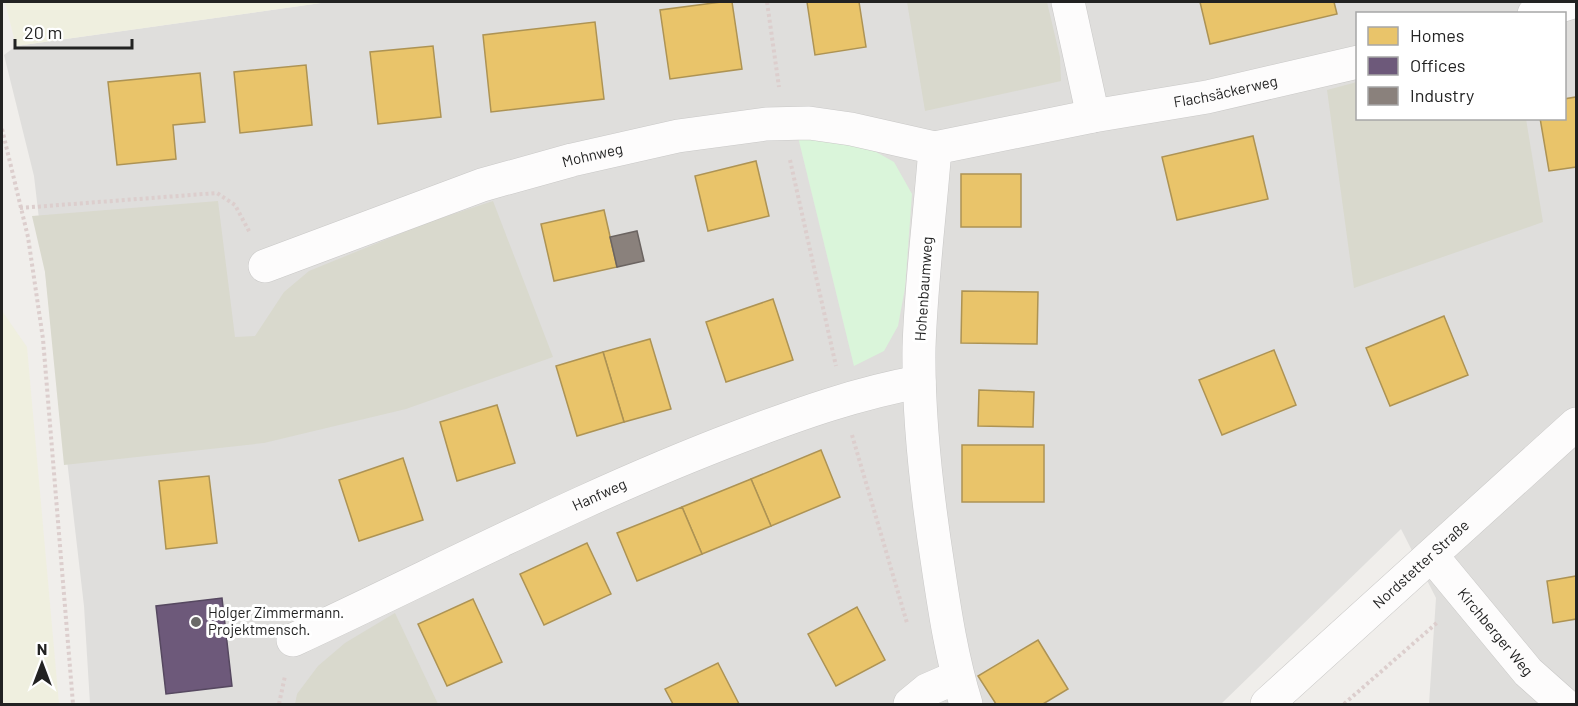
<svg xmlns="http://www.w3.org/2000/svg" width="1578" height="706" viewBox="0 0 1578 706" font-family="Barlow,sans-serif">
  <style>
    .residential { fill: #dfdedc; fill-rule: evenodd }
    .construction { fill: #d9d9cd }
    .farmland { fill: #efefdf }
    .park { fill: #daf5da }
    .homes { fill: #e9c46a; stroke: #ad9354; stroke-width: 1.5 }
    .offices { fill: #6d597a; stroke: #564860; stroke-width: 1.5 }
    .industry { fill: #8a817c; stroke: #6b6461; stroke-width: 1.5 }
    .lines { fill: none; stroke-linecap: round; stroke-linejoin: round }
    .minor-casing { stroke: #c9c8c7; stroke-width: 34 }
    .path { stroke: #dccecd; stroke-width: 4; stroke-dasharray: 3 3; stroke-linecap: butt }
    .minor { stroke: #fdfcfc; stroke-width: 33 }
    .poi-dot { fill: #6a6968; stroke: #fff; stroke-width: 2 }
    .labels { text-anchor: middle; stroke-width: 6; stroke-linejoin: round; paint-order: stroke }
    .street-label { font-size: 15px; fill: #222; stroke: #fff }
    .poi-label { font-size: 15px; fill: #222; stroke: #fff; text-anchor: start }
  </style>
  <rect width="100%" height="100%" fill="#f0eeeb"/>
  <path class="residential" d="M328 2H1576V704H1429L1436 598 1401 529 1221 704H90L84 606 34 176 4 55 16 46ZM1358 14H1564V118H1358Z"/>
  <g class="construction">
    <path d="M907 2H1047L1060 57 1061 81 925 111Z"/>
    <path d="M1357 82 1358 118 1526 119 1543 222 1354 288 1327 90Z"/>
    <path d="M218 201 235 337 255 336 284 292 309 271 429 222 493 201 553 357 406 409 264 443 64 465 45 272 32 216Z"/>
    <path d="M395 613 438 704H295L297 694 318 666 345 643Z"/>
  </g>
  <g class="farmland">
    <path d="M5 2H328L16 46Z"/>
    <path d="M2 311 27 347 59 704H2Z"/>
  </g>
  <path class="park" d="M798 137 862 144 894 162 912 194 905 288 898 326 884 351 854 366Z"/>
  <g class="homes">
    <path d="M721 2H732L742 69 670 79 660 10Z"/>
    <path d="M807 2H859L866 47 815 55Z"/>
    <path d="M1200 2H1334L1337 14 1210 44Z"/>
    <path d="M595 22 604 99 491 112 483 35Z"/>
    <path d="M433 46 441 117 378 124 370 52Z"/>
    <path d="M306 65 312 125 240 133 234 72Z"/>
    <path d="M200 73 205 122 173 125 176 159 117 165 108 82Z"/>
    <path d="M1576 97V167L1549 171 1540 118H1564V99Z"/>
    <path d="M1253 136 1268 199 1177 220 1162 157Z"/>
    <path d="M756 161 769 216 708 231 695 176Z"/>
    <rect x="961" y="174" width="60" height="53"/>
    <path d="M604 210 617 267 554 281 541 224Z"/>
    <path d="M962 291 1038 292 1037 344 961 343Z"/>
    <path d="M773 299 793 360 726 382 706 322Z"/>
    <path d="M1444 316 1468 375 1390 406 1366 348Z"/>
    <path d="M650 339 671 409 624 422 603 352Z"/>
    <path d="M1274 350 1296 405 1222 435 1199 380Z"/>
    <path d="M603 352 624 422 577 436 556 366Z"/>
    <path d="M979 390 1034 392 1033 427 978 426Z"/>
    <path d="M497 405 515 463 457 481 440 422Z"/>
    <rect x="962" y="445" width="82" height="57"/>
    <path d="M821 450 840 497 771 526 751 479Z"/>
    <path d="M403 458 423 520 359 541 339 480Z"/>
    <path d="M209 476 217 543 166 549 159 481Z"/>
    <path d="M751 479 771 526 702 554 682 507Z"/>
    <path d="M682 507 702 554 637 581 617 533Z"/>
    <path d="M587 543 611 594 544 625 520 574Z"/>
    <path d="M1576 576V619L1553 623 1547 581Z"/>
    <path d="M473 599 502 662 447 686 418 624Z"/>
    <path d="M857 607 885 660 836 686 808 634Z"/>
    <path d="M1038 640 1068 689 1043 704H996L978 676Z"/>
    <path d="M718 663 739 704H673L665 689Z"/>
  </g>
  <path class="offices" d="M222 598 232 686 166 694 156 606Z"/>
  <path class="industry" d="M637 231 644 261 617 267 610 237Z"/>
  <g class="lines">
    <defs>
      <g id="minor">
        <path d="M1068 2 1093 116"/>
        <path d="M1534 14 1573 2"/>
        <path d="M935 148C930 215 921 282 919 348 918 421 927 495 938 566 945 613 952 659 966 704"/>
        <path id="s1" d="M265 266 482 185 572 160 678 136 766 124 809 123 851 129 935 148 1093 116 1207 97 1358 62"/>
        <path id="s2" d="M1432 556 1528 672 1564 704"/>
        <path id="s3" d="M293 640C442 571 587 494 741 436 799 414 858 393 919 382"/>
        <path d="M910 704 927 690 957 677"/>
        <path id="s4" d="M1267 704 1576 424"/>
      </g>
    </defs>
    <use href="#minor" class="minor-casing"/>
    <g class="path">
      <path d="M767 2 779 87"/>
      <path d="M2 129 28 237 43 339 73 704"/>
      <path d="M790 160 836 366"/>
      <path d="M20 208 217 193 235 205 250 233"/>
      <path d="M852 435 907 623"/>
      <path d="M279 704 285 676"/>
      <path d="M1344 704 1439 621"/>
    </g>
    <use href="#minor" class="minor"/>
  </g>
  <circle class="poi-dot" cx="196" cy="622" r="6"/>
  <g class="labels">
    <g class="street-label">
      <text dy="5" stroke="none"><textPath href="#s1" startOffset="990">Flachsäckerweg</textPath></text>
      <text dy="5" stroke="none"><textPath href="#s1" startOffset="346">Mohnweg</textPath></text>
      <text transform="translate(924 289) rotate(-86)" y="5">Hohenbaumweg</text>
      <text dy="5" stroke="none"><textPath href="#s3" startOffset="339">Hanfweg</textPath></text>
      <text dy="5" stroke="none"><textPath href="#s4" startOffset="208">Nordstetter Straße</textPath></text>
      <text dy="5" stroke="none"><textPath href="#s2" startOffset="99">Kirchberger Weg</textPath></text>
    </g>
    <g class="poi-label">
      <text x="208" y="618">Holger Zimmermann.<tspan x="208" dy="17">Projektmensch.</tspan></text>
    </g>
  </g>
  <rect width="1578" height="706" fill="none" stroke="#222222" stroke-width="6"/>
  <rect x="1356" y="12" width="210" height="108" fill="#ffffff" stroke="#a7a7a7" stroke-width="1.5"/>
  <rect x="1368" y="27" width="30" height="18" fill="#e9c46a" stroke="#a7a7a7" stroke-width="1.5"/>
  <text x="1410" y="42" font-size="18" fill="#222222">Homes</text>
  <rect x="1368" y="57" width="30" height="18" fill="#6d597a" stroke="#a7a7a7" stroke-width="1.5"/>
  <text x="1410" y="72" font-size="18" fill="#222222">Offices</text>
  <rect x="1368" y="87" width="30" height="18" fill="#8a817c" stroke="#a7a7a7" stroke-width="1.5"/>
  <text x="1410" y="102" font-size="18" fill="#222222">Industry</text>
  <g transform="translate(42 664)" stroke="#ffffff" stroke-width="4.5" paint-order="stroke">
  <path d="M0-4.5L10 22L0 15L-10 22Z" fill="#222222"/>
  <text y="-9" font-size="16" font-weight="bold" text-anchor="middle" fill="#222222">N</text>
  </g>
  <path d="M15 39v9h117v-9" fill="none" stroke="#222222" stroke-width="3"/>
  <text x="24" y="39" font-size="18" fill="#222222" stroke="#ffffff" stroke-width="4.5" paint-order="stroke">20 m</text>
</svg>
